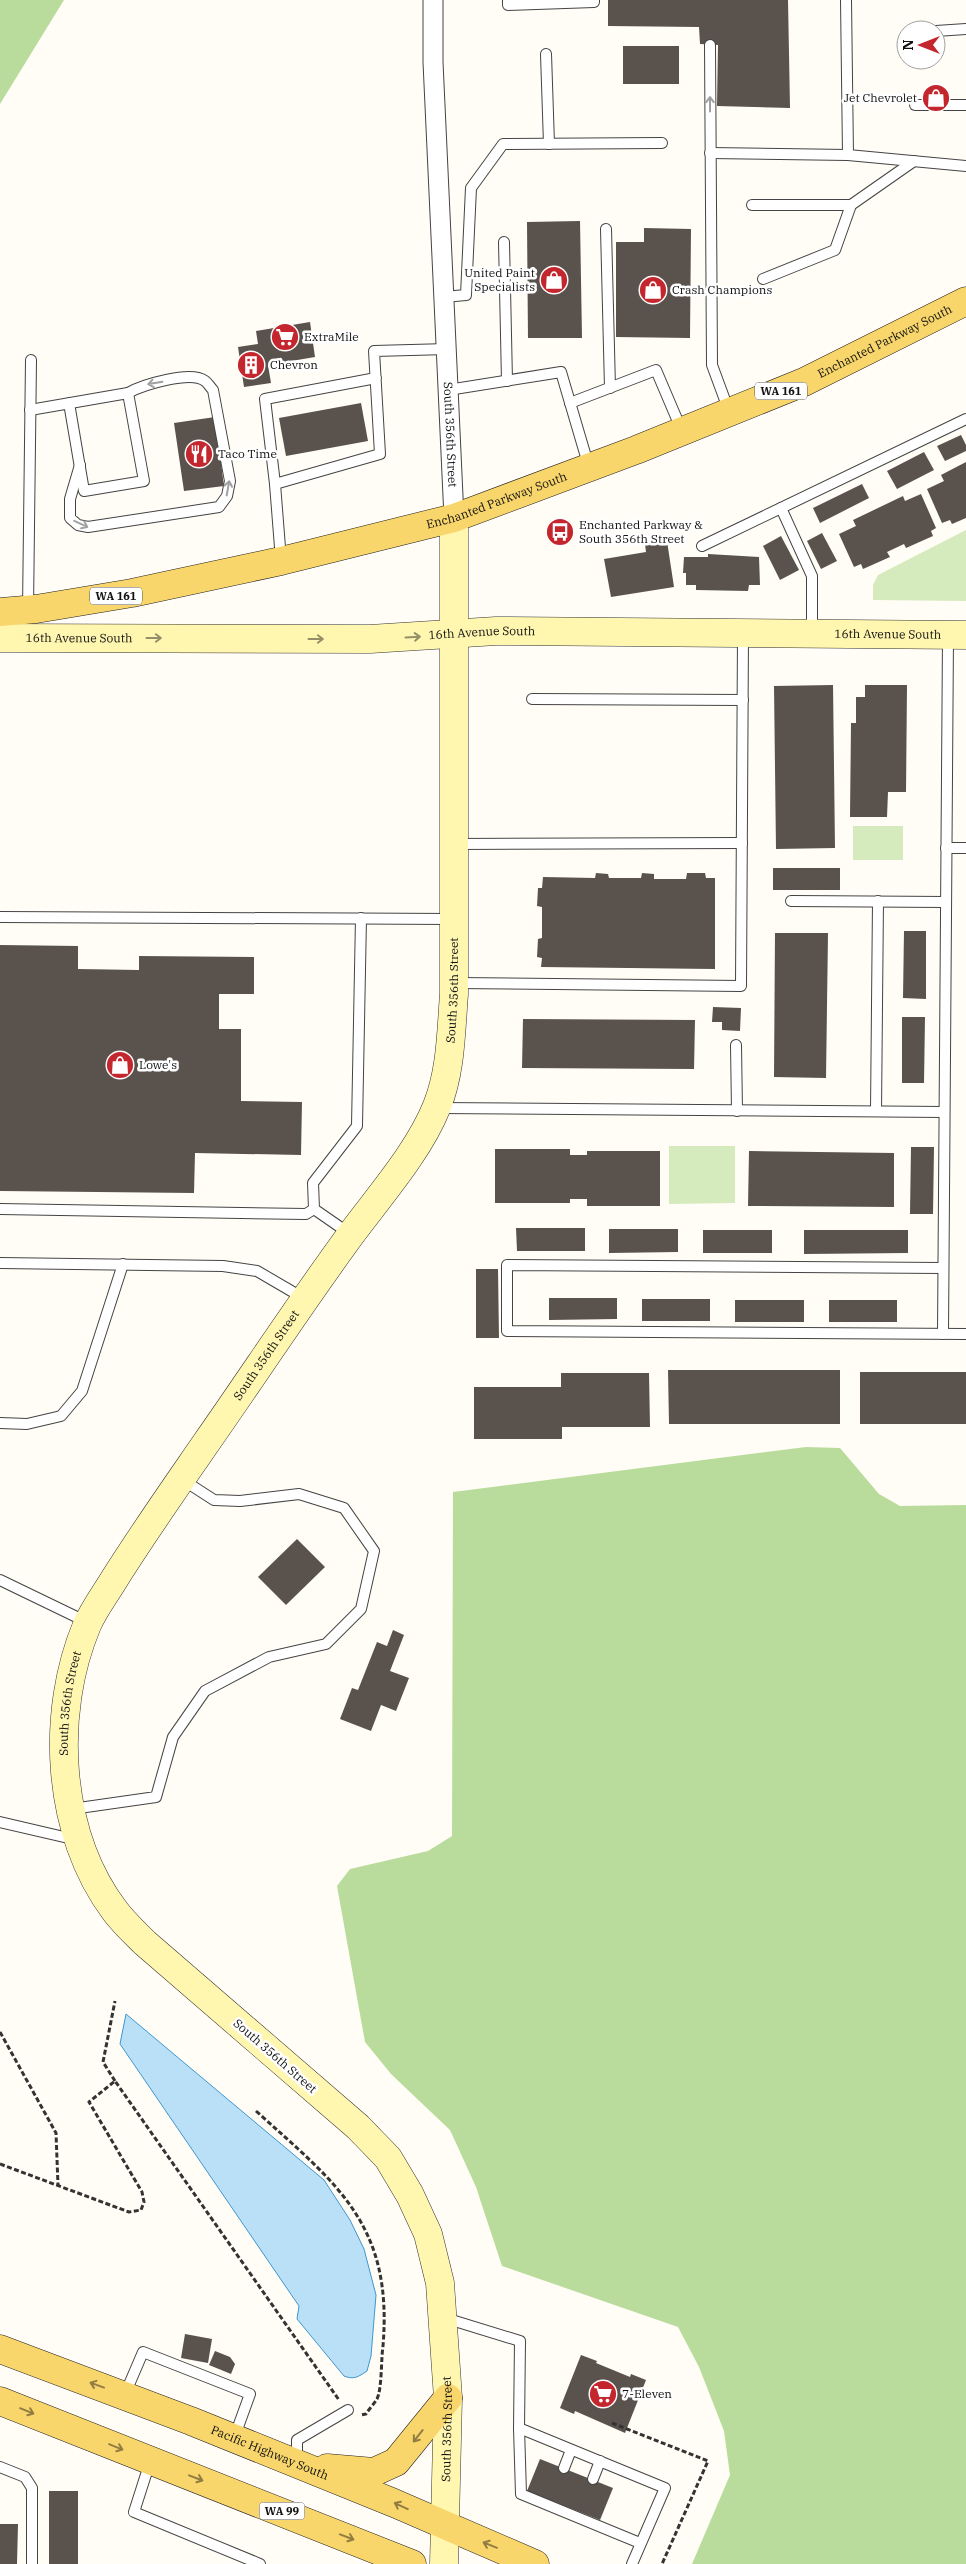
<svg xmlns="http://www.w3.org/2000/svg" width="966" height="2564" viewBox="0 0 966 2564" font-family="'IBM Plex Serif',serif">
  <style>
    .green { fill: #d5ebbd }
    .forest { fill: #b9dc9c }
    .water { fill: #b9e0f7; stroke: #3f96cf }
    .building { fill: #5a524d }
    .lines { fill: none; stroke-linecap: round; stroke-linejoin: round }
    .lane-casing { stroke: #444; stroke-width: 12 }
    .street-casing { stroke: #444; stroke-width: 21 }
    .secondary-casing { stroke: #333; stroke-width: 29 }
    .primary-casing { stroke: #222; stroke-width: 29 }
    .path { stroke: #333; stroke-width: 3; stroke-dasharray: 5 2.5; stroke-linecap: butt }
    .lane { stroke: #fff; stroke-width: 10 }
    .street { stroke: #fff; stroke-width: 19 }
    .secondary { stroke: #fff6b0; stroke-width: 28 }
    .primary { stroke: #f9d66b; stroke-width: 28 }
    .oneway { stroke: #a0a0a0 }
    .oneway2 { stroke: #948f68 }
    .oneway3 { stroke: #917d42 }
    .labels { text-anchor: middle; stroke-width: 5; stroke-linejoin: round; paint-order: stroke }
    .shield { fill: #fff; stroke: #585858; stroke-width: 1 }
    .shield-label { font-size: 11px; font-weight: bold; fill: #111 }
    .poi-label { font-size: 12px; fill: #111; stroke: #fff; text-anchor: start }
    .street-label { font-size: 12px; fill: #111; stroke: #fff }
  </style>
  <rect width="100%" height="100%" fill="#fffdf5"/>
  <g class="green">
    <path d="M966 530V601L873 600V585L878 575Z"/>
    <rect x="853" y="826" width="50" height="34"/>
    <path d="M669 1146H735V1203L669 1204Z"/>
  </g>
  <g class="forest">
    <path d="M0 0H64L0 104Z"/>
    <path d="M806 1447 840 1448 879 1494 900 1506 966 1505V2564H692L730 2475 724 2431 699 2367 678 2327 502 2266 476 2187 450 2130 391 2074 365 2042 337 1886 350 1869 428 1851 452 1836 453 1492Z"/>
  </g>
  <path class="water" d="M126 2014 324 2180 350 2220 364 2249 376 2295 371 2356 367 2371C358 2377 354 2380 344 2376L297 2319 299 2306 120 2044Z"/>
  <g class="building">
    <path d="M608 0H788L790 108 717 106 718 45 700 44 699 27 608 26Z"/>
    <rect x="623" y="46" width="56" height="38"/>
    <path d="M580 221 582 338H528L527 222Z"/>
    <path d="M644 228 691 229 690 338 616 337V242H644Z"/>
    <path d="M310 322 315 357 268 365 271 383 244 387 238 347 258 344 256 331Z"/>
    <path d="M361 403 368 441 286 456 279 418Z"/>
    <path d="M215 417 224 486 184 491 174 423Z"/>
    <path d="M961 435 966 445V451L945 461 937 446Z"/>
    <path d="M924 452 934 470 897 489 887 471Z"/>
    <path d="M966 462V518L952 524 950 520 942 523 927 489 944 481 941 475Z"/>
    <path d="M862 484 869 498 820 523 813 508Z"/>
    <path d="M921 494 936 528 931 531 933 536 906 548 904 544 887 552 890 557 863 569 861 564 854 567 839 534 856 526 853 520 903 496 905 501Z"/>
    <path d="M822 533 837 561 821 569 807 541Z"/>
    <path d="M781 536 799 570 780 580 763 546Z"/>
    <path d="M667 541 674 587 611 597 604 559 646 552 645 544Z"/>
    <path d="M708 554 759 557 760 585H749L748 591 696 590V585H686V573H683L684 557H708Z"/>
    <path d="M833 685 835 848 776 849 774 686Z"/>
    <path d="M865 685H907L906 792H888L887 817H850L851 723H856V697H865Z"/>
    <rect x="773" y="868" width="67" height="22"/>
    <path d="M596 873 608 874 609 878H641L642 873 654 874V879H686L687 873H705L706 878H715V969L541 967 542 958 537 957 538 939 542 938V907L537 906 538 888H542L543 877 595 878Z"/>
    <path d="M904 931H926V999L903 998Z"/>
    <path d="M775 933H828L826 1078 774 1077Z"/>
    <path d="M0 945 78 946V969L139 970V956L254 957V994H219V1029H241V1101L302 1102 301 1155 195 1153 194 1193 0 1191Z"/>
    <path d="M713 1007 741 1008 740 1031 722 1030V1022H712Z"/>
    <path d="M902 1017H925L924 1083H902Z"/>
    <path d="M523 1019 695 1020 694 1069 522 1068Z"/>
    <path d="M911 1147H934L933 1214H910Z"/>
    <path d="M495 1149H570V1155H587V1151H660V1206H587V1199H570V1203H495Z"/>
    <path d="M749 1151 894 1153V1207L748 1206Z"/>
    <path d="M516 1228H585V1251H517Z"/>
    <path d="M609 1229H678V1252L609 1253Z"/>
    <rect x="703" y="1230" width="69" height="23"/>
    <path d="M804 1230H908V1253L804 1254Z"/>
    <path d="M476 1269H498L499 1338H476Z"/>
    <path d="M549 1298H617V1319L549 1320Z"/>
    <rect x="642" y="1299" width="68" height="22"/>
    <rect x="735" y="1300" width="69" height="22"/>
    <rect x="829" y="1300" width="68" height="22"/>
    <path d="M668 1370H840V1424H669Z"/>
    <rect x="860" y="1372" width="106" height="52"/>
    <path d="M561 1373H649L650 1427H562V1439H474V1387H561Z"/>
    <path d="M297 1539 325 1567 286 1605 258 1577Z"/>
    <path d="M393 1630 404 1635 390 1671 409 1678 396 1711 381 1705 371 1731 340 1719 352 1688 358 1690 377 1642 387 1646Z"/>
    <path d="M185 2334 212 2339 208 2363 181 2358Z"/>
    <path d="M215 2351 230 2357 235 2364 231 2374 209 2365Z"/>
    <path d="M581 2355 597 2361 596 2363 630 2377 631 2374 646 2380 625 2433 575 2411 574 2414 560 2408Z"/>
    <path d="M540 2459 613 2488 600 2520 527 2491Z"/>
    <rect x="49" y="2491" width="29" height="73"/>
    <path d="M0 2524H18L17 2564H0Z"/>
  </g>
  <g class="lines">
    <defs>
      <g id="lane">
        <path d="M508 0V5L594 2V0"/>
        <path d="M846 0 848 155"/>
        <path d="M936 31 966 29"/>
        <path d="M710 45 712 365 729 411"/>
        <path d="M546 54 549 144"/>
        <path d="M915 105H966"/>
        <path d="M710 153 848 155 966 166"/>
        <path d="M752 205H851"/>
        <path d="M606 229 610 388"/>
        <path d="M504 242 507 381"/>
        <path d="M763 279 835 250 851 205 914 161"/>
        <path d="M444 297 466 295 471 188 503 144 662 143"/>
        <path d="M376 378 265 399 275 484 380 454 374 351 448 349"/>
        <path d="M448 390 561 372 589 467"/>
        <path d="M570 403 656 370 682 431"/>
        <path d="M30 410 128 393 144 481 84 491 69 403"/>
        <path d="M80 465 70 499V518L78 525 88 527 219 507 227 496 230 481 213 390C210 387 208 383 205 381 191 370 142 385 128 393"/>
        <path d="M275 484 281 560"/>
        <path d="M781 508 812 576V633"/>
        <path d="M702 546 966 419"/>
        <path d="M28 609 31 360"/>
        <path d="M532 699 743 700"/>
        <path d="M455 844 742 843"/>
        <path d="M946 848H966"/>
        <path d="M791 901 946 902"/>
        <path d="M0 917 452 919"/>
        <path d="M456 983 741 986 743 635"/>
        <path d="M736 1045 737 1111"/>
        <path d="M437 1108 944 1112"/>
        <path d="M876 1111 878 901"/>
        <path d="M0 1209 306 1214 314 1209"/>
        <path d="M350 1234 314 1209 313 1183 357 1126 361 918"/>
        <path d="M0 1263 223 1266 257 1271 305 1299"/>
        <path d="M943 1268 507 1265V1331L966 1334"/>
        <path d="M943 1334 948 636"/>
        <path d="M0 1423 27 1424 61 1416 82 1391 123 1264"/>
        <path d="M0 1580 87 1622"/>
        <path d="M72 1809 156 1797 173 1737 205 1691 269 1657 326 1644 361 1609 374 1551 344 1508 299 1494 240 1501 214 1500 183 1480"/>
        <path d="M0 1822 77 1840"/>
        <path d="M445 2318 520 2341 519 2428 665 2488 632 2564"/>
        <path d="M125 2394 143 2352 250 2394 234 2438"/>
        <path d="M519 2428 521 2494 640 2543"/>
        <path d="M150 2462 134 2512 260 2564"/>
        <path d="M297 2463V2440L348 2410"/>
        <path d="M0 2467 25 2477 32 2488V2564"/>
        <path d="M564 2468 571 2450"/>
        <path d="M593 2479 600 2461"/>
      </g>
      <g id="street">
        <path id="s1" d="M433 0V62L454 518"/>
      </g>
      <g id="secondary">
        <path id="s2" d="M0 638 370 639 496 631 966 635"/>
        <path id="s3" d="M444 2564 448 2398 440 2283 428 2234 410 2195 388 2158 358 2127 145 1943C135 1933 124 1923 115 1911 56 1833 50 1713 87 1625 94 1609 106 1593 115 1578 144 1532 175 1488 206 1443 255 1373 302 1301 352 1233 381 1194 419 1151 437 1106 451 1071 451 1032 454 994V518"/>
      </g>
      <g id="primary">
        <path id="s4" d="M0 612 36 609 132 593 281 561 454 518 636 450 804 382 966 301"/>
        <path id="s5" d="M0 2349 191 2421 394 2503 535 2564"/>
        <path d="M0 2401 412 2564"/>
        <path d="M327 2468 374 2472 396 2462 448 2398"/>
      </g>
    </defs>
    <use href="#lane" class="lane-casing"/>
    <use href="#street" class="street-casing"/>
    <use href="#secondary" class="secondary-casing"/>
    <use href="#primary" class="primary-casing"/>
    <g class="path">
      <path d="M0 2032 56 2133 58 2185"/>
      <path d="M115 2081 103 2062 115 2001"/>
      <path d="M256 2111C338 2185 393 2225 383 2346 381 2359 382 2389 377 2399 374 2404 369 2409 366 2414L361 2415"/>
      <path d="M0 2164 129 2212 141 2210 144 2202 142 2192 89 2102 115 2081 339 2400"/>
      <path d="M612 2423 708 2461 662 2564"/>
    </g>
    <use href="#lane" class="lane"/>
    <use href="#street" class="street"/>
    <use href="#secondary" class="secondary"/>
    <use href="#primary" class="primary"/>
  </g>
  <defs><path id="oneway-shaft" d="M-6 0H5M1.5-3L5.5 0L1.5 3" fill="none" stroke-width="1.6" stroke-linecap="round" stroke-linejoin="round" transform="scale(1.25)"/></defs>
  <g class="oneway">
    <use href="#oneway-shaft" transform="translate(710 104) rotate(-90)"/>
    <use href="#oneway-shaft" transform="translate(155 383) rotate(170)"/>
    <use href="#oneway-shaft" transform="translate(228 488) rotate(-80)"/>
    <use href="#oneway-shaft" transform="translate(81 524) rotate(25)"/>
  </g>
  <g class="oneway2">
    <use href="#oneway-shaft" transform="translate(413 637) rotate(-3)"/>
    <use href="#oneway-shaft" transform="translate(154 638)"/>
    <use href="#oneway-shaft" transform="translate(316 639)"/>
  </g>
  <g class="oneway3">
    <use href="#oneway-shaft" transform="translate(97 2385) rotate(-160)"/>
    <use href="#oneway-shaft" transform="translate(27 2411) rotate(22)"/>
    <use href="#oneway-shaft" transform="translate(418 2436) rotate(128)"/>
    <use href="#oneway-shaft" transform="translate(116 2447) rotate(22)"/>
    <use href="#oneway-shaft" transform="translate(196 2478) rotate(21)"/>
    <use href="#oneway-shaft" transform="translate(401 2506) rotate(-155)"/>
    <use href="#oneway-shaft" transform="translate(347 2537) rotate(21)"/>
    <use href="#oneway-shaft" transform="translate(490 2545) rotate(-158)"/>
  </g>
  <defs>
    <symbol id="shop-disc" viewBox="-11 -11 22 22"><circle r="9.5" fill="#c4262e" stroke="#fff"/><path d="M-5-2.5h2.3a2.7 3.5 0 0 1 5.4 0H5L5.5 6h-11ZM-1.5-2.5h3a1.5 2.3 0 0 0-3 0Z" fill="#fff"/></symbol>
    <symbol id="supermarket-disc" viewBox="-11 -11 22 22"><circle r="9.5" fill="#c4262e" stroke="#fff"/><path d="M-6-5.5h2.5l.6 2H6L4.5 2H-2.5L-4.4-4H-6ZM-1.5 3.2a1.3 1.3 0 1 0 .1 0ZM3 3.2a1.3 1.3 0 1 0 .1 0Z" fill="#fff"/></symbol>
    <symbol id="building-disc" viewBox="-11 -11 22 22"><circle r="9.5" fill="#c4262e" stroke="#fff"/><path d="M-4-6H4V6H1V3H-1V6H-4ZM-2.5-4.3h1.7v1.8h-1.7ZM.8-4.3h1.7v1.8H.8ZM-2.5-1h1.7V.8h-1.7ZM.8-1h1.7V.8H.8Z" fill="#fff"/></symbol>
    <symbol id="restaurant-disc" viewBox="-11 -11 22 22"><circle r="9.5" fill="#c4262e" stroke="#fff"/><path d="M-5-6h1v4h1v-4h1v4h1v-4h1v5L-1.5 .5V6h-2V.5L-5-1ZM5-6V6H3V1.5H1.5Q1.5-4 5-6Z" fill="#fff"/></symbol>
    <symbol id="bus-disc" viewBox="-11 -11 22 22"><circle r="9.5" fill="#c4262e" stroke="#fff"/><path d="M-5-6H5V4H4V6H2V4H-2V6H-4V4H-5ZM-3.5-4V0h7V-4ZM-3.5 1.2v1.5H-2V1.2ZM2 1.2v1.5H3.5V1.2Z" fill="#fff"/></symbol>
  </defs>
  <g fill-rule="evenodd">
    <use href="#shop-disc" x="920" y="82" width="32" height="32"/>
    <use href="#shop-disc" x="538" y="264" width="32" height="32"/>
    <use href="#shop-disc" x="637" y="274" width="32" height="32"/>
    <use href="#supermarket-disc" x="269" y="321" width="32" height="32"/>
    <use href="#building-disc" x="235" y="349" width="32" height="32"/>
    <use href="#restaurant-disc" x="183" y="438" width="32" height="32"/>
    <use href="#bus-disc" x="544" y="516" width="32" height="32"/>
    <use href="#shop-disc" x="104" y="1049" width="32" height="32"/>
    <use href="#supermarket-disc" x="587" y="2378" width="32" height="32"/>
  </g>
  <g class="labels">
    <g class="shield">
      <rect x="755" y="382.5" width="52" height="17" rx="4"/>
      <rect x="90" y="587.5" width="52" height="17" rx="4"/>
      <rect x="259.5" y="2502.5" width="45" height="17" rx="4"/>
    </g>
    <g class="shield-label">
      <text x="781" y="395">WA 161</text>
      <text x="116" y="600">WA 161</text>
      <text x="282" y="2515">WA 99</text>
    </g>
    <g class="poi-label">
      <text x="917" y="102" text-anchor="end">Jet Chevrolet</text>
      <text x="535" y="277" text-anchor="end">United Paint<tspan x="535" dy="14">Specialists</tspan></text>
      <text x="672" y="294">Crash Champions</text>
      <text x="304" y="341">ExtraMile</text>
      <text x="270" y="369">Chevron</text>
      <text x="218" y="458">Taco Time</text>
      <text x="579" y="529">Enchanted Parkway &amp;<tspan x="579" dy="14">South 356th Street</tspan></text>
      <text x="139" y="1069">Lowe's</text>
      <text x="622" y="2398">7-Eleven</text>
    </g>
    <g class="street-label">
      <text dy="4" stroke="none"><textPath href="#s4" startOffset="930">Enchanted Parkway South</textPath></text>
      <text dy="4" stroke="none"><textPath href="#s1" startOffset="435">South 356th Street</textPath></text>
      <text dy="4" stroke="none"><textPath href="#s4" startOffset="510">Enchanted Parkway South</textPath></text>
      <text dy="4" stroke="none"><textPath href="#s2" startOffset="482">16th Avenue South</textPath></text>
      <text dy="4" stroke="none"><textPath href="#s2" startOffset="888">16th Avenue South</textPath></text>
      <text dy="4" stroke="none"><textPath href="#s2" startOffset="79">16th Avenue South</textPath></text>
      <text dy="4" stroke="none"><textPath href="#s3" startOffset="1830">South 356th Street</textPath></text>
      <text dy="4" stroke="none"><textPath href="#s3" startOffset="1410">South 356th Street</textPath></text>
      <text dy="4" stroke="none"><textPath href="#s3" startOffset="1005">South 356th Street</textPath></text>
      <text transform="translate(275 2056) rotate(41)" y="4">South 356th Street</text>
      <text dy="4" stroke="none"><textPath href="#s3" startOffset="135">South 356th Street</textPath></text>
      <text dy="4" stroke="none"><textPath href="#s5" startOffset="289">Pacific Highway South</textPath></text>
    </g>
  </g>
  <g transform="translate(921 45) rotate(270)"><circle r="24" fill="#ffffff" stroke="#a0a0a0"/>
  <path d="M0-4L9 19L0 12L-9 19Z" fill="#c4262e"/>
  <text y="-8" font-size="14" font-weight="bold" text-anchor="middle" fill="#111111">N</text>
  </g>
</svg>
